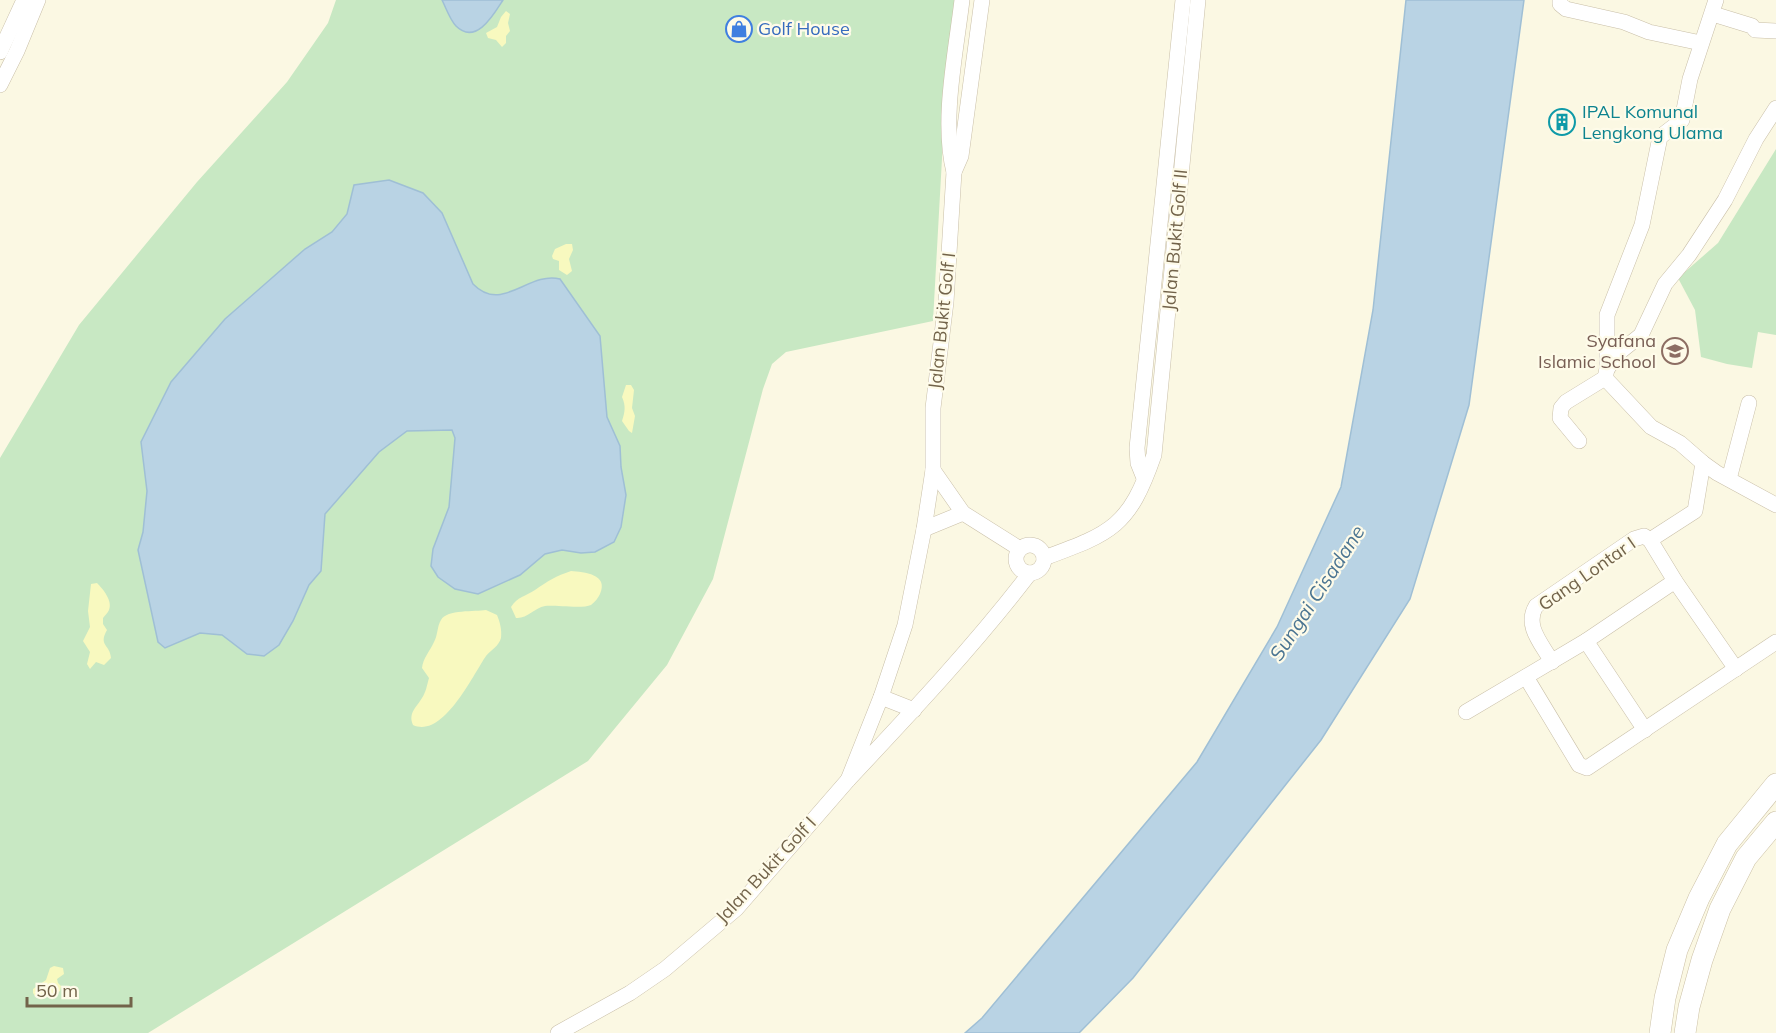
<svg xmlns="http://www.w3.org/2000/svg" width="1776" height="1033" viewBox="0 0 1776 1033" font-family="Mulish,sans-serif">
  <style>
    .green { fill: #c8e8c3 }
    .sand { fill: #f8f9bf }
    .water { fill: #b9d3e4; stroke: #9fbfd5; stroke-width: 1.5 }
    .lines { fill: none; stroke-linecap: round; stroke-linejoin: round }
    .minor-casing { stroke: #c9bfa8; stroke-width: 16 }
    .secondary-casing { stroke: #ccc1a6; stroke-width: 22 }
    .minor { stroke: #fff; stroke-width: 15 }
    .secondary { stroke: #fff; stroke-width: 21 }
    .labels { text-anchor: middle; stroke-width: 4.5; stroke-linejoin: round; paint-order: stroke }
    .shop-label { font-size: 18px; fill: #366cbe; stroke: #fefbe9; text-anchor: start }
    .culture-label { font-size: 18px; fill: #0d838f; stroke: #fefbe9; text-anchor: start }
    .street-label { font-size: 18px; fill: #72634a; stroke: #fefbe9 }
    .education-label { font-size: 18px; fill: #785e54; stroke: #fefbe9; text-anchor: end }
    .water-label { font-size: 20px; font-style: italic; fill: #4b7592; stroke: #fefbe9 }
  </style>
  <rect width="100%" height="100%" fill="#fbf8e3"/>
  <g class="green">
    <path d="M336 0H956L946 86 933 321 786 352 772 364 763 389 713 579 667 665 588 761 148 1033H0V458L79 325 197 182 287 82 328 23Z"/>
    <path d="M1776 149V335L1758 332 1752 368 1727 364 1701 357 1695 310 1678 278 1718 243Z"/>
  </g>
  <g class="sand">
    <path d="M506 11 510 14 508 23 510 31 506 36V43L502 47 496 40 488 38 486 33 497 27 501 17Z"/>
    <path d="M566 244H572L573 250 569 259 572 271 567 275 559 270V261L553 259 552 256 555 249Z"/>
    <path d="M626 385H631L634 390 632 408 635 416 632 433 629 431 622 421C625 412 626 406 622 397Z"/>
    <path d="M571 571C584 572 609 574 600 594 598 598 595 602 591 605 583 609 555 605 545 606 534 608 527 619 516 618L511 607C517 597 526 596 535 590 548 581 556 576 571 571Z"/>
    <path d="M97 583C103 589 113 601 109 610 108 613 105 615 103 618V624L107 630C98 646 110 644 111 658L104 665 96 662 90 669 87 664 90 652 83 641 90 627 88 611 91 584Z"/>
    <path d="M486 610 497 615C500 622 502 630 501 638 499 646 491 650 486 656 473 675 443 739 413 725 408 713 416 708 422 698 426 692 427 685 429 678L422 668C423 658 430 651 434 642 438 635 437 626 441 620 447 609 475 612 486 610Z"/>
    <path d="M54 966 63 968 64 974 57 979 58 983 61 986 60 991 57 993 35 996 33 993V989L46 980 50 968Z"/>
  </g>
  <g class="water">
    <path d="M442 0H503C494 14 476 46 456 26 450 20 446 8 442 0Z"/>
    <path d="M1406 0H1524L1469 405 1410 599 1321 740 1133 978 1079 1033H965L982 1018 1197 762 1277 627 1341 487 1373 310Z"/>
    <path d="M389 180 423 193 442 213 473 284C502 314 528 271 560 279L600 336 607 417 620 446 621 467 626 495 621 527 614 542 595 552 581 553 562 550 545 554 520 575 478 594 455 589 438 577 431 566 433 549 449 507 455 438 452 430 407 431 379 452 325 514 321 571 309 585 293 621 279 645 264 656 247 654 222 635 200 633 165 648 158 642 138 550 143 532 147 491 141 442 171 382 225 319 305 249 332 232 347 214 354 185Z"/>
  </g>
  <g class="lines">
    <defs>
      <g id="minor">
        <path d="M962 0C956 52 941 121 954 172L946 302 933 408V470L924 529 905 625 881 697 848 780C911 713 974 646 1030 573"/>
        <path d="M1560 0V4L1566 9 1624 22 1649 32 1701 43"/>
        <path d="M1716 0 1690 79 1682 120 1660 137 1642 225 1607 315V369L1605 378 1651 427 1680 443 1703 463 1717 473 1776 505"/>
        <path d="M1713 14 1752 26 1755 30 1776 31"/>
        <path d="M0 52 24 0"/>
        <path d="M0 85 17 51 38 0"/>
        <path d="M954 172 961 156 982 0"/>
        <path d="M1607 369 1621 351 1641 335 1665 284 1689 255 1725 200 1756 139 1776 108"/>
        <path d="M1579 441 1560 418 1561 408 1566 402 1605 378"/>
        <path d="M933 470 963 513 1020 549"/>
        <path d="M1144 478 1138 463 1137 448 1183 0"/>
        <path d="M1729 479 1749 403"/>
        <path d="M924 529 963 513"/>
        <path d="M1650 540 1695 511 1703 463"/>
        <circle cx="1030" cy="559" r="14"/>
        <path d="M1044 558C1112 533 1129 527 1154 455L1198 0"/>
        <path d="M1586 641 1645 730"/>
        <path d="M1552 662C1542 644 1524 626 1536 606L1634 539 1644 536 1650 540 1675 581 1736 669"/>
        <path d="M1526 677 1579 765 1587 768 1776 642"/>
        <path d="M881 697 914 710"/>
        <path d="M1466 712 1586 641 1675 581"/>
        <path d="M558 1033 630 993 665 969 736 909 848 780"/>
      </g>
      <g id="secondary">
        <path d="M1660 1033 1665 998 1677 950 1699 898 1727 844 1776 784"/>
        <path d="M1685 1033 1689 1007 1702 960 1720 909 1746 858 1776 822"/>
      </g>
    </defs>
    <use href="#minor" class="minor-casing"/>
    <use href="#secondary" class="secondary-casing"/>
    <use href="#minor" class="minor"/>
    <use href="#secondary" class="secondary"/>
  </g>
  <defs>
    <symbol id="shop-ring" viewBox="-11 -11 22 22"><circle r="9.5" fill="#fefbe9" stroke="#3f7fe0" stroke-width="1.5"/><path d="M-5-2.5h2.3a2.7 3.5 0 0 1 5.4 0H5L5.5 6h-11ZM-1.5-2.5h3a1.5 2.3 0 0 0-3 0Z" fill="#3f7fe0"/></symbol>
    <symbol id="building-ring" viewBox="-11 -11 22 22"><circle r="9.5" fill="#fefbe9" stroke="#0f9aa8" stroke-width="1.5"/><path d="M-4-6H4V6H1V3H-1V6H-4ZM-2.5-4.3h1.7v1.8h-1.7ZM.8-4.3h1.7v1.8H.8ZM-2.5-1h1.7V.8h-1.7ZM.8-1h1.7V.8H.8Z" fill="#0f9aa8"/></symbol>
    <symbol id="school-ring" viewBox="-11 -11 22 22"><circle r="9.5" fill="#fefbe9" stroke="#8d6e63" stroke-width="1.5"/><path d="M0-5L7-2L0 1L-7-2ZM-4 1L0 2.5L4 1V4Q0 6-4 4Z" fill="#8d6e63"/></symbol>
  </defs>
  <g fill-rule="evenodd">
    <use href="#shop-ring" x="724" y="14" width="30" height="30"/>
    <use href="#building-ring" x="1547" y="107" width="30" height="30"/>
    <use href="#school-ring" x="1660" y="336" width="30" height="30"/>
  </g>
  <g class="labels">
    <g class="shop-label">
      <text x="758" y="35">Golf House</text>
    </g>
    <g class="culture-label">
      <text x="1582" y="118">IPAL Komunal<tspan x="1582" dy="21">Lengkong Ulama</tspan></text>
    </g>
    <g class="street-label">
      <text transform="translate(1175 240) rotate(-85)" y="6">Jalan Bukit Golf II</text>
      <text transform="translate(942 321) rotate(-84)" y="6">Jalan Bukit Golf I</text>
      <text transform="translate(1587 574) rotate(-35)" y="6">Gang Lontar I</text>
      <text transform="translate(766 870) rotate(-47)" y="6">Jalan Bukit Golf I</text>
    </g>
    <g class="education-label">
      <text x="1656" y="347">Syafana<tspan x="1656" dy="21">Islamic School</tspan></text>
    </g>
    <g class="water-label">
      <text transform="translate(1317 593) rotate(-57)" y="7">Sungai Cisadane</text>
    </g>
  </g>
  <path d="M27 997v9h104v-9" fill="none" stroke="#72634a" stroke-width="3"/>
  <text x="36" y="997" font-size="18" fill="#72634a" stroke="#fefbe9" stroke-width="4.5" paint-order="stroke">50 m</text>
</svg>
